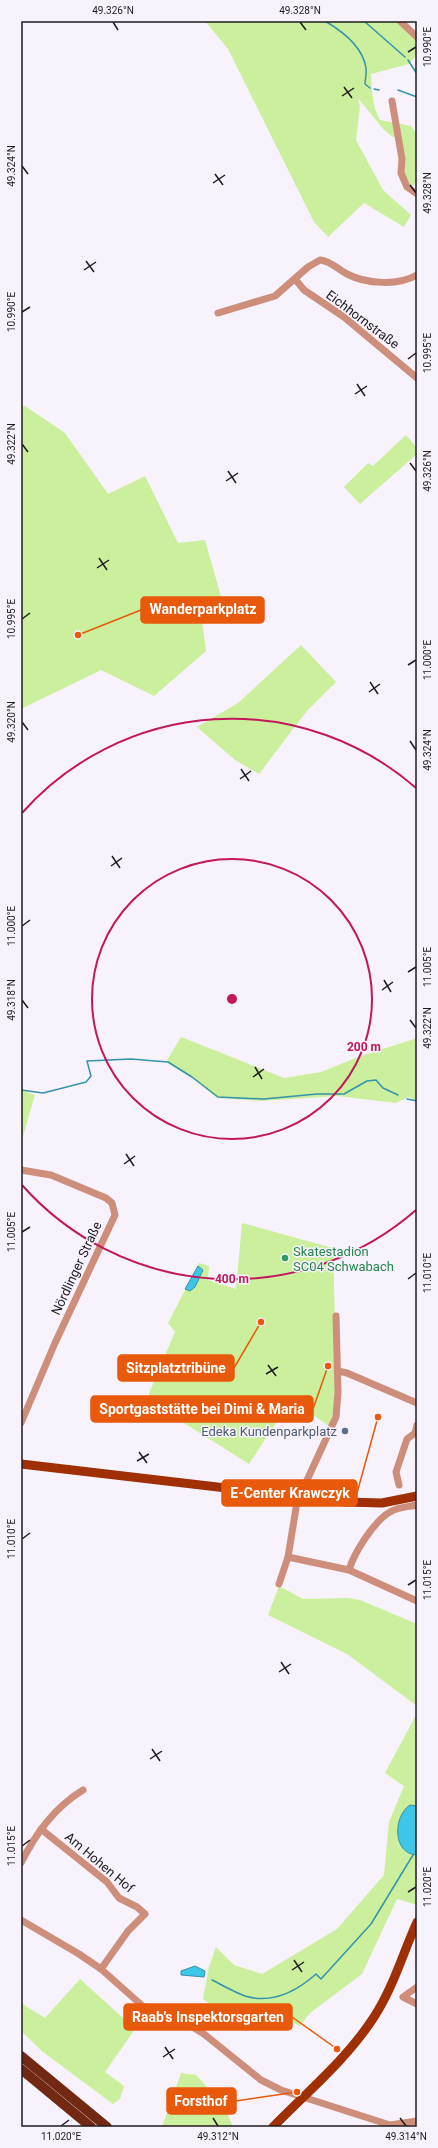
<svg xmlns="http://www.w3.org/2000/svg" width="438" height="2148" viewBox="0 0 438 2148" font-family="Roboto,sans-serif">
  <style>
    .green { fill: #ccef9d }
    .water { fill: #3ec6e6; stroke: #3593ab }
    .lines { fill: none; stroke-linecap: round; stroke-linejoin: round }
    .stream { stroke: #3593ab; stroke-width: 1.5 }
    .minor { stroke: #cd8e7c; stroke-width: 7 }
    .major { stroke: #9f2f05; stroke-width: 9 }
    .highway { stroke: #722913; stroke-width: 10 }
    .ticks { fill: none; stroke: #1f1d20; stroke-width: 1.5 }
    .ring { fill: none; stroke: #c2185b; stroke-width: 2 }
    .leisure-dot { fill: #2e9e5b; stroke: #f7f2fb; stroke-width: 1.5 }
    .service-dot { fill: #5c6f8a; stroke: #f7f2fb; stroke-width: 1.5 }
    .labels { text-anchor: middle; stroke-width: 3; stroke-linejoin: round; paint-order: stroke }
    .street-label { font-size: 13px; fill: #1f1d20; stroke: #f7f2fb }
    .leisure-label { font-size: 13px; fill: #27864d; stroke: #f7f2fb; text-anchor: start }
    .service-label { font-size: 13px; fill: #4e5e75; stroke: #f7f2fb; text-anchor: end }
    .centre { fill: #c2185b; stroke: #f7f2fb; stroke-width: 2 }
    .ring-label { font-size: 12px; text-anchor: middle; font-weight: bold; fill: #c2185b; stroke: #f7f2fb; stroke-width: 3; stroke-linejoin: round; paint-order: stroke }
    .leader { fill: none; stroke: #e8590c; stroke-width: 1.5 }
    .callout-dot { fill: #e8590c; stroke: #f7f2fb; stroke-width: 1.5 }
    .callout { fill: #e8590c; stroke: #e8590c; stroke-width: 1.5 }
    .callout-label { font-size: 14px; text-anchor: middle; font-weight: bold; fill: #fff }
    .neatline { fill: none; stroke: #1f1d20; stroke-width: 1.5 }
    .ticks-label { font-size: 10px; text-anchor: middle; fill: #1f1d20 }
  </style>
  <rect width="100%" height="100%" fill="#f7f2fb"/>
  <g class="green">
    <path d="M205 21H403L417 35V54L409 64 371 74C372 90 372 106 380 120L411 126 417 134V182L411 187 403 173 399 138 393 137 384 130 358 98 360 106 356 140 383 190 411 215 404 227 364 203 328 237 314 222 228 49Z"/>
    <path d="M25 406 65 433 108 494 145 476 178 543 205 540 222 600 202 621 206 651 154 696 101 670 21 709V407Z"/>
    <path d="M406 435 417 448V454L360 504 344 487 368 463 373 466Z"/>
    <path d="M301 645 336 682 306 712 259 774 235 760 197 727 238 703Z"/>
    <path d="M181 1037 284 1078 321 1072 358 1057 417 1038V1101L408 1097 396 1103 337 1096 261 1101 217 1098 192 1078 166 1062Z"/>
    <path d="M21 1090 35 1095 22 1140H21Z"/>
    <path d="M242 1223 333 1248 337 1400 329 1426 291 1400 249 1464 149 1401V1393L175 1332 168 1323 199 1263 209 1266 208 1280 236 1289Z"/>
    <path d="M279 1586 303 1599 348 1598 360 1600 417 1624V1706L347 1654 268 1615Z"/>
    <path d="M417 1713V1806L410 1805 413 1855H417V1905L397 1899 362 1974 310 2013 300 2026 294 2023 277 2027 241 2029 203 1999 209 1967 216 1947 234 1965 262 1974 337 1929 384 1875 389 1822 404 1786 385 1773Z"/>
    <path d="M80 1979 135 2029 105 2072 124 2086 120 2099 113 2104 43 2052 21 2031V2003L45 2018Z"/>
    <path d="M181 2073 196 2075 224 2106 233 2127H162Z"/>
  </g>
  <g class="water">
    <path d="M198 1266 203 1270 195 1287 190 1291 185 1289Z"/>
    <path d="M410 1805 417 1806V1855C392 1854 393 1816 410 1805Z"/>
    <path d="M195 1966 205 1971 204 1977 181 1975V1971Z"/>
  </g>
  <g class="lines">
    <g class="stream">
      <path d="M325 21C342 31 363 47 366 68 367 74 365 79 365 84L370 88"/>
      <path d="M364 21 405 57"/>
      <path d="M408 60 417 74"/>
      <path d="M374 89 379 90"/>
      <path d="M398 90 417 97"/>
      <path d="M21 1090 43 1093 55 1090 86 1082 91 1076 87 1061 131 1059 168 1062 192 1077 218 1097 264 1099 317 1094H344L367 1081 376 1080 383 1088 398 1095"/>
      <path d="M407 1099 417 1101"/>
      <path d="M212 1980C222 1985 234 1992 245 1996 272 2004 297 1991 316 1974L321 1979 371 1924 413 1855"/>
    </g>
    <g class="minor">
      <path d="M400 21 417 37"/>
      <path d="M392 101 402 159 401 173 407 187 417 194"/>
      <path d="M295 279 304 290 344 317 417 378"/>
      <path d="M218 313 275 296 308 267 320 260C331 261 337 269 347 274 366 284 398 286 417 275"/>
      <path d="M21 1170 51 1175 106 1198 112 1203 115 1215 55 1343 21 1423"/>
      <path d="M338 1371 347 1373 417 1403"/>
      <path d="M399 1485 396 1472 407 1439 415 1433 417 1425"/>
      <path d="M288 1557 349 1570 417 1601"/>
      <path d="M349 1570C354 1553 374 1521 390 1512 398 1507 408 1507 417 1505"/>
      <path d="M279 1584 288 1557 297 1502 336 1417 338 1392 336 1316"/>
      <path d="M41 1829 107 1882 119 1898 137 1907 145 1914 128 1931 101 1969"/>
      <path d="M21 1863C36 1833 54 1808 83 1790"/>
      <path d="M21 1920 79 1954 101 1969 146 2009 191 2026 204 2034 261 2080 281 2090 390 2125 417 2121"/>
      <path d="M417 1987 403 1997 417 2004"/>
    </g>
    <g class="major">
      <path d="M21 1464 345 1502 382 1503 417 1496"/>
      <path d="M273 2127C308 2091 347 2059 374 2017 393 1988 403 1953 417 1922"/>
    </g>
    <g class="highway">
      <path d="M21 2056 107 2127"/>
      <path d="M21 2069 91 2127"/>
    </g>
  </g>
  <path class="ticks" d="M113 22 118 30M300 22 306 30M408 52 416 47M344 87 352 98M342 96 354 88M22 166 28 174M215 174 223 185M213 183 225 175M410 185 416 193M86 261 94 272M84 270 96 262M22 312 30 307M408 359 416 353M357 384 365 396M355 394 367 386M22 444 28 452M410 463 416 471M228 471 236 483M226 481 238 473M99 558 107 570M97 568 109 560M22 619 30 613M408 665 416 660M370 682 378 694M369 692 380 684M22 722 28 730M410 741 416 750M241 769 249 781M240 779 251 771M112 856 120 868M111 866 122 858M22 926 30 920M408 972 416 967M384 980 391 992M382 990 393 982M22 1000 28 1008M410 1020 416 1028M255 1067 262 1079M253 1077 264 1069M126 1154 134 1166M124 1164 135 1156M22 1232 30 1227M408 1279 416 1273M268 1365 276 1376M266 1374 278 1367M139 1452 147 1463M137 1461 149 1454M22 1539 30 1533M408 1585 416 1580M281 1662 289 1674M279 1672 291 1664M152 1749 160 1761M150 1759 162 1751M22 1846 30 1840M408 1892 416 1887M294 1960 302 1972M292 1970 304 1962M165 2047 173 2059M163 2057 175 2049M213 2118 218 2126M400 2118 406 2126M61 2126 69 2120"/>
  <g class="ring">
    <circle cx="232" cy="999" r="140"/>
    <path d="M416 1210A280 280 0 0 1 22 1185M22 813A280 280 0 0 1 416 788"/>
  </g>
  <circle class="leisure-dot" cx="285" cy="1258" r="4"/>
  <circle class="service-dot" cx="345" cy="1431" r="4"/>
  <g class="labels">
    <g class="street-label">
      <text transform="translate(363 319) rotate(37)" y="5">Eichhornstraße</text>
      <text transform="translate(76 1268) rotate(-65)" y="5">Nördlinger Straße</text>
      <text transform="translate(100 1862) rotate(40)" y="5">Am Hohen Hof</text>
    </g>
    <g class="leisure-label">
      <text x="293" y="1256">Skatestadion<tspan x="293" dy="15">SC04 Schwabach</tspan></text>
    </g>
    <g class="service-label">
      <text x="337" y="1436">Edeka Kundenparkplatz</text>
    </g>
  </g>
  <circle cx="232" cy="999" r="6" class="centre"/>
  <g class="ring-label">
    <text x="364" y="1051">200 m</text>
    <text x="232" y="1283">400 m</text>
  </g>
  <path class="leader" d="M78 635L141 610M261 1322L234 1368M328 1366L313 1409M378 1417L357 1493M337 2049L292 2017M297 2092L236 2101"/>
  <g class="callout-dot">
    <circle cx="78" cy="635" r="4"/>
    <circle cx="261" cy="1322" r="4"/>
    <circle cx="328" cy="1366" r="4"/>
    <circle cx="378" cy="1417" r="4"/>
    <circle cx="337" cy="2049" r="4"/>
    <circle cx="297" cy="2092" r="4"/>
  </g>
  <g class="callout">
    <rect x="141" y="597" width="123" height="26" rx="4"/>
    <rect x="118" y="1355" width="116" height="26" rx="4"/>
    <rect x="91" y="1396" width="222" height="26" rx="4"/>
    <rect x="222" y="1480" width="135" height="26" rx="4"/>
    <rect x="124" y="2004" width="168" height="26" rx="4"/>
    <rect x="167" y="2088" width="69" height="26" rx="4"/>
  </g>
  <g class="callout-label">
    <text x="203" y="614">Wanderparkplatz</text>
    <text x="176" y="1373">Sitzplatztribüne</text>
    <text x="202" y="1414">Sportgaststätte bei Dimi &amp; Maria</text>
    <text x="290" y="1498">E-Center Krawczyk</text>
    <text x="208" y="2022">Raab's Inspektorsgarten</text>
    <text x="201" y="2106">Forsthof</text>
  </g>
  <rect width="438" height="2148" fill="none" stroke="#f7f2fb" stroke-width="44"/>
  <rect x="22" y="22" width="394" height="2104" class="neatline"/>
  <g class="ticks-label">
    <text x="113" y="14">49.326°N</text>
    <text x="300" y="14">49.328°N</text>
    <text transform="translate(427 47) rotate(-90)" y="4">10.990°E</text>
    <text transform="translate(11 166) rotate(-90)" y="4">49.324°N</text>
    <text transform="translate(427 193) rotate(-90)" y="4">49.328°N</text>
    <text transform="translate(11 312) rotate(-90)" y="4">10.990°E</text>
    <text transform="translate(427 353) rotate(-90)" y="4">10.995°E</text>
    <text transform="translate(11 444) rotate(-90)" y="4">49.322°N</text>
    <text transform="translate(427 471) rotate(-90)" y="4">49.326°N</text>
    <text transform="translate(11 619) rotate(-90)" y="4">10.995°E</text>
    <text transform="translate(427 660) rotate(-90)" y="4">11.000°E</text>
    <text transform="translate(11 722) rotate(-90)" y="4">49.320°N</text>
    <text transform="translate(427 750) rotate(-90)" y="4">49.324°N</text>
    <text transform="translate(11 926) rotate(-90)" y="4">11.000°E</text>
    <text transform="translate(427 967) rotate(-90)" y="4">11.005°E</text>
    <text transform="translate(11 1000) rotate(-90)" y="4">49.318°N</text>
    <text transform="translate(427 1028) rotate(-90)" y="4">49.322°N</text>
    <text transform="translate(11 1232) rotate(-90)" y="4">11.005°E</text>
    <text transform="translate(427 1273) rotate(-90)" y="4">11.010°E</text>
    <text transform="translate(11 1539) rotate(-90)" y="4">11.010°E</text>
    <text transform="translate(427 1580) rotate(-90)" y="4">11.015°E</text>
    <text transform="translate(11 1846) rotate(-90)" y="4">11.015°E</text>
    <text transform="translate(427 1887) rotate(-90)" y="4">11.020°E</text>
    <text x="61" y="2140">11.020°E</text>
    <text x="218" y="2140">49.312°N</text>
    <text x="406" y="2140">49.314°N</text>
  </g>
</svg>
